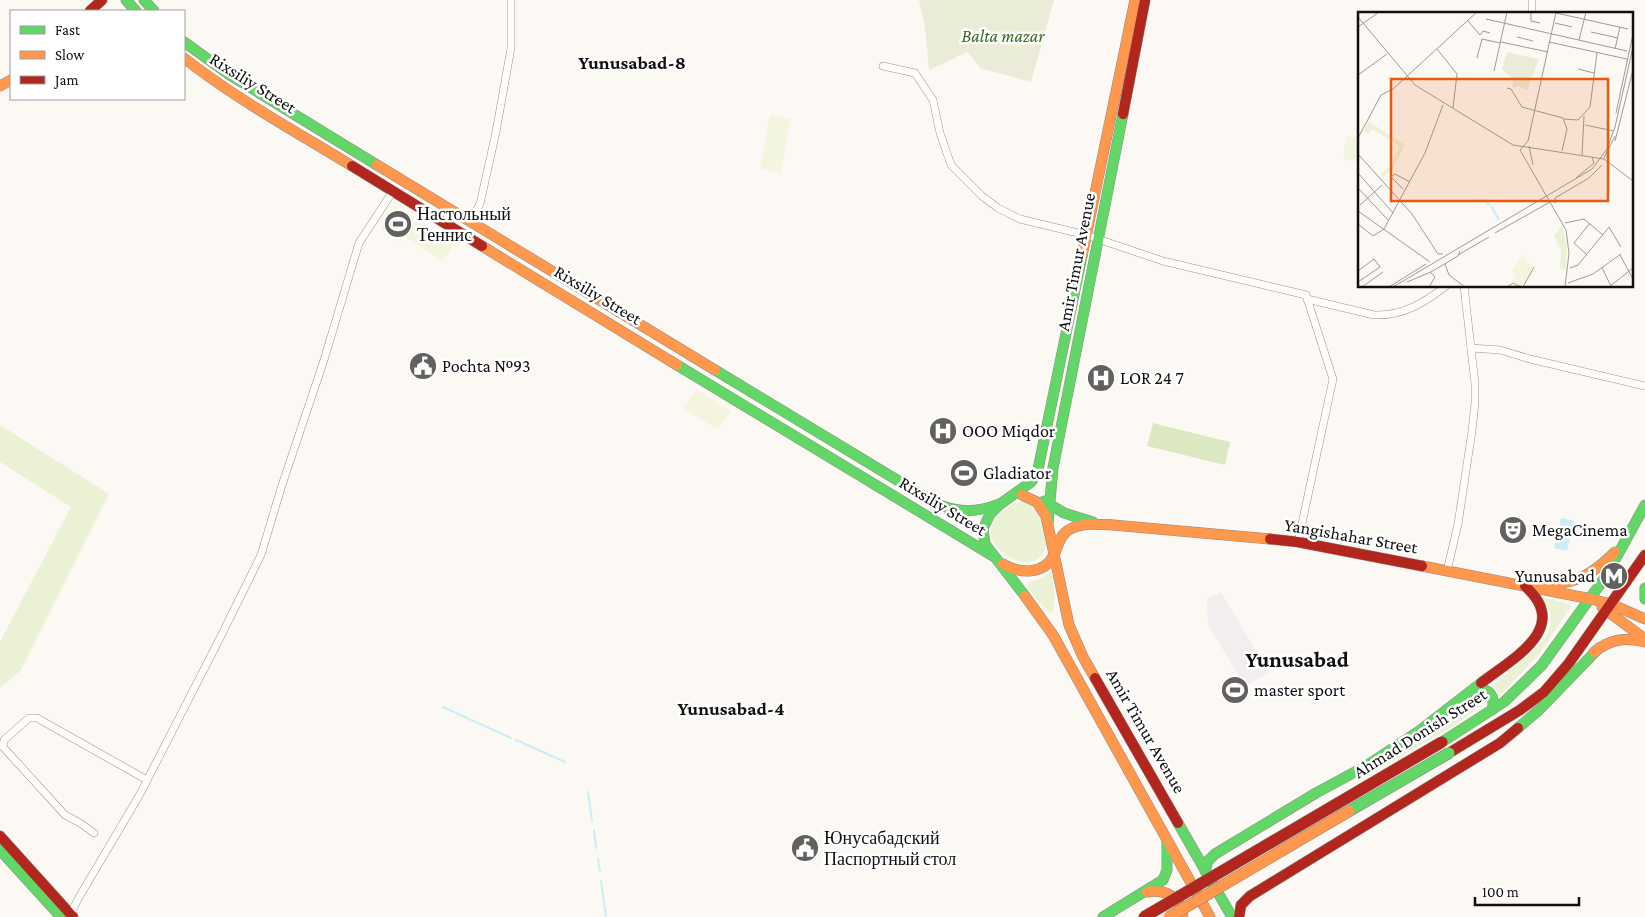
<svg xmlns="http://www.w3.org/2000/svg" width="1645" height="917" viewBox="0 0 1645 917" font-family="'Crimson Pro',serif">
  <style>
    .industrial { fill: #f3edf0 }
    .green { fill: #eaf1d4 }
    .forest { fill: #dce8c2 }
    .cemetery { fill: #ebecd8 }
    .pitch { fill: #f3f5de }
    .water { fill: #caeef6 }
    .lines { fill: none; stroke-linecap: round; stroke-linejoin: round }
    .stream { stroke: #caeef6; stroke-width: 2 }
    .street-casing { stroke: #969492; stroke-width: 8 }
    .fast-casing { stroke: #8c8b89; stroke-width: 11 }
    .slow-casing { stroke: #8c8b89; stroke-width: 11 }
    .jam-casing { stroke: #8c8b89; stroke-width: 11 }
    .street { stroke: #fffefd; stroke-width: 7 }
    .fast { stroke: #63d668; stroke-width: 10 }
    .slow { stroke: #ff974d; stroke-width: 10 }
    .jam { stroke: #b3261e; stroke-width: 10 }
    .fast-bridge-casing { stroke: #83827f; stroke-width: 12; stroke-linecap: butt }
    .slow-bridge-casing { stroke: #83827f; stroke-width: 12; stroke-linecap: butt }
    .jam-bridge-casing { stroke: #83827f; stroke-width: 12; stroke-linecap: butt }
    .fast-bridge { stroke: #63d668; stroke-width: 11 }
    .slow-bridge { stroke: #ff974d; stroke-width: 11 }
    .jam-bridge { stroke: #b3261e; stroke-width: 11 }
    .labels { text-anchor: middle; stroke-width: 5; stroke-linejoin: round; paint-order: stroke }
    .park-label { font-size: 18px; font-style: italic; fill: #3a681e; stroke: #fff }
    .street-label { font-size: 18px; fill: #0f0f0f; stroke: #fff }
    .poi-label { font-size: 18px; fill: #0f0f0f; stroke: #fff; text-anchor: start }
    .neighbourhood-label { font-size: 19px; font-weight: bold; fill: #0f0f0f; stroke: #fff }
    .district-label { font-size: 22px; font-weight: bold; fill: #0f0f0f; stroke: #fff }
    .inset-river { fill: none; stroke: #caeef6; stroke-width: 2.5 }
    .inset-road { fill: none; stroke: #9d9b98; stroke-width: 1 }
    .view { fill: #e8590c; fill-opacity: 0.15; stroke: #e8590c; stroke-width: 2.5 }
    .inset-edge { fill: none; stroke: #0f0f0f; stroke-width: 2.5 }
  </style>
  <rect width="100%" height="100%" fill="#fcf9f4"/>
  <path class="industrial" d="M1221 592 1269 673 1245 686 1208 625 1207 598Z"/>
  <g class="green">
    <path d="M0 425 109 494 21 670 0 688V642L71 507 0 462Z"/>
    <path d="M1022 501 1029 502C1032 506 1037 509 1039 513 1044 520 1046 535 1046 543 1042 585 971 548 996 517 1003 509 1011 504 1022 501Z"/>
    <path d="M1051 571 1055 593 1053 612 1050 613C1041 604 1032 596 1027 583L1042 578Z"/>
    <path d="M1540 597 1572 605 1539 654 1499 697 1496 691 1491 687C1502 677 1512 667 1524 658 1545 641 1563 623 1540 597Z"/>
    <path d="M1483 694 1487 697 1486 702 1455 725 1357 782 1415 744 1481 695Z"/>
  </g>
  <path class="forest" d="M1153 423 1230 442 1225 465 1147 446Z"/>
  <path class="cemetery" d="M919 0H1054L1031 82 980 68 968 52 929 70 925 28Z"/>
  <g class="pitch">
    <path d="M770 115 791 118 781 173 760 169Z"/>
    <path d="M1346 136 1359 137V162L1343 160Z"/>
    <path d="M395 206 414 218 400 241 381 229Z"/>
    <path d="M416 220 454 243 443 261 405 238Z"/>
    <path d="M696 389 731 411 718 430 683 408Z"/>
  </g>
  <path class="water" d="M1561 518 1574 521 1567 551 1554 548Z"/>
  <g class="lines">
    <g class="stream">
      <path d="M443 707 511 738"/>
      <path d="M516 740 565 762"/>
      <path d="M588 792 592 821"/>
      <path d="M594 830 596 848"/>
      <path d="M598 859 600 871"/>
      <path d="M601 881 606 917"/>
    </g>
    <defs>
      <g id="street">
        <path d="M1532 14V0"/>
        <path d="M883 66 915 73 933 100 940 133 951 165 982 196 998 208 1020 219 1086 235 1163 261 1306 295 1333 379 1298 542"/>
        <path d="M470 221 480 204 496 132 511 48V0"/>
        <path d="M1307 299 1374 315C1403 316 1424 303 1446 286"/>
        <path d="M1471 348 1500 350 1530 359 1645 386"/>
        <path d="M1447 571 1458 524 1472 431 1475 403V384L1464 286"/>
        <path d="M94 833 80 823 65 815 3 747 4 740 29 718H37L147 780"/>
        <path d="M69 917 78 899 139 796 219 640 261 555 282 485 324 360 359 243 393 191"/>
      </g>
      <g id="fast">
        <path d="M126 0 136 11"/>
        <path d="M144 0 154 11"/>
        <path d="M184 42 230 75 377 165"/>
        <path d="M677 365 993 556"/>
        <path d="M715 370 935 503C957 513 976 513 999 504"/>
        <path d="M1044 501 1064 513 1093 522"/>
        <path d="M1048 523 1053 468 1123 114"/>
        <path d="M1645 588V599"/>
        <path d="M1025 596 985 544 983 529 990 514 999 505 1031 482 1037 474 1082 256"/>
        <path d="M1475 688C1489 688 1496 696 1492 710"/>
        <path d="M1518 728 1539 710 1599 648"/>
        <path d="M1442 742 1504 702 1542 665 1606 576 1645 505"/>
        <path d="M1178 823 1232 917"/>
        <path d="M0 850 61 917"/>
        <path d="M1205 871 1208 861 1215 854 1316 793 1366 766 1419 731 1481 683"/>
        <path d="M1103 917 1163 880 1167 870V841"/>
      </g>
      <g id="slow">
        <path d="M184 58C236 99 295 131 352 166"/>
        <path d="M0 86 11 80"/>
        <path d="M377 165 715 370"/>
        <path d="M482 246 677 365"/>
        <path d="M1082 256 1135 0"/>
        <path d="M1022 495 1037 502 1046 516 1069 625 1083 657 1095 678"/>
        <path d="M1003 564C1020 574 1044 575 1054 555 1058 547 1059 537 1067 531 1080 522 1099 524 1113 525L1270 539"/>
        <path d="M1422 566 1591 599 1611 604 1645 619"/>
        <path d="M1546 585C1578 583 1593 574 1615 552"/>
        <path d="M1025 596 1053 635 1210 917"/>
        <path d="M1602 607 1645 639"/>
        <path d="M1594 652C1611 639 1624 637 1645 642"/>
        <path d="M1147 892C1166 889 1181 897 1183 917"/>
      </g>
      <g id="jam">
        <path d="M90 11 102 0"/>
        <path d="M1123 114 1145 0"/>
        <path d="M352 166 482 246"/>
        <path d="M1270 539 1298 542 1422 566"/>
        <path d="M1095 678 1178 823"/>
        <path d="M1481 683C1512 659 1572 628 1525 586"/>
        <path d="M1449 753 1520 710 1544 692 1569 663 1645 555"/>
        <path d="M0 836 73 917"/>
        <path d="M1239 917 1241 905 1250 896 1500 743 1518 728"/>
      </g>
    </defs>
    <use href="#street" class="street-casing"/>
    <use href="#fast" class="fast-casing"/>
    <use href="#slow" class="slow-casing"/>
    <use href="#jam" class="jam-casing"/>
    <use href="#street" class="street"/>
    <use href="#fast" class="fast"/>
    <use href="#slow" class="slow"/>
    <use href="#jam" class="jam"/>
    <defs>
      <path id="fast-bridge" d="M1349 811 1449 753"/>
      <path id="slow-bridge" d="M1169 917 1349 811"/>
      <path id="jam-bridge" d="M1144 917 1442 742"/>
    </defs>
    <use href="#fast-bridge" class="fast-bridge-casing"/>
    <use href="#slow-bridge" class="slow-bridge-casing"/>
    <use href="#jam-bridge" class="jam-bridge-casing"/>
    <use href="#fast-bridge" class="fast-bridge"/>
    <use href="#slow-bridge" class="slow-bridge"/>
    <use href="#jam-bridge" class="jam-bridge"/>
  </g>
  <defs>
    <symbol id="stadium-disc" viewBox="-11 -11 22 22"><circle r="9.5" fill="#62615f" stroke="#fff"/><path d="M0-5a6.5 5 0 1 0 0 10a6.5 5 0 1 0 0-10ZM-3.5-1.8h7v3.6h-7Z" fill="#fff"/></symbol>
    <symbol id="civic-disc" viewBox="-11 -11 22 22"><circle r="9.5" fill="#62615f" stroke="#fff"/><path d="M-.6-6.5H3V-4.5H.6V-3L4-1V1h2V6H-6V1h2V-1L-.6-3ZM-1.2 2.5V6h2.4V2.5Z" fill="#fff"/></symbol>
    <symbol id="hospital-disc" viewBox="-11 -11 22 22"><circle r="9.5" fill="#62615f" stroke="#fff"/><path d="M-5-5h3v3.5h4V-5h3V5h-3V1.5h-4V5h-3Z" fill="#fff"/></symbol>
    <symbol id="theatre-disc" viewBox="-11 -11 22 22"><circle r="9.5" fill="#62615f" stroke="#fff"/><path d="M-5-5.5Q0-4 5-5.5V0Q5 5 0 6Q-5 5-5 0ZM-3.3-2.5H-1v1.5H-3.3ZM1-2.5H3.3v1.5H1ZM-2.8 1Q0 5.5 2.8 1Z" fill="#fff"/></symbol>
    <symbol id="metro-disc" viewBox="-11 -11 22 22"><circle r="9.5" fill="#62615f" stroke="#fff"/><path d="M-5.5 5V-5H-3L0 0L3-5H5.5V5H3V-.5L0 4L-3-.5V5Z" fill="#fff"/></symbol>
  </defs>
  <g fill-rule="evenodd">
    <use href="#stadium-disc" x="382" y="208" width="32" height="32"/>
    <use href="#civic-disc" x="407" y="350" width="32" height="32"/>
    <use href="#hospital-disc" x="1085" y="362" width="32" height="32"/>
    <use href="#hospital-disc" x="927" y="415" width="32" height="32"/>
    <use href="#stadium-disc" x="948" y="457" width="32" height="32"/>
    <use href="#theatre-disc" x="1497" y="514" width="32" height="32"/>
    <use href="#metro-disc" x="1598" y="560" width="32" height="32"/>
    <use href="#stadium-disc" x="1219" y="674" width="32" height="32"/>
    <use href="#civic-disc" x="789" y="832" width="32" height="32"/>
  </g>
  <g class="labels">
    <g class="park-label">
      <text x="1003" y="42">Balta mazar</text>
    </g>
    <g class="street-label">
      <text transform="translate(253 83) rotate(32)" y="6">Rixsiliy Street</text>
      <text transform="translate(1076 262) rotate(-79)" y="6">Amir Timur Avenue</text>
      <text transform="translate(598 295) rotate(31)" y="6">Rixsiliy Street</text>
      <text transform="translate(943 506) rotate(31)" y="6">Rixsiliy Street</text>
      <text transform="translate(1351 536) rotate(10)" y="6">Yangishahar Street</text>
      <text transform="translate(1146 731) rotate(60)" y="6">Amir Timur Avenue</text>
      <text transform="translate(1420 733) rotate(-32)" y="6">Ahmad Donish Street</text>
    </g>
    <g class="poi-label">
      <text x="417" y="220">Настольный<tspan x="417" dy="21">Теннис</tspan></text>
      <text x="442" y="372">Pochta №93</text>
      <text x="1120" y="384">LOR 24 7</text>
      <text x="962" y="437">OOO Miqdor</text>
      <text x="983" y="479">Gladiator</text>
      <text x="1532" y="536">MegaCinema</text>
      <text x="1595" y="582" text-anchor="end">Yunusabad</text>
      <text x="1254" y="696">master sport</text>
      <text x="824" y="844">Юнусабадский<tspan x="824" dy="21">Паспортный стол</tspan></text>
    </g>
    <g class="neighbourhood-label">
      <text x="632" y="69">Yunusabad-8</text>
      <text x="731" y="715">Yunusabad-4</text>
    </g>
    <g class="district-label">
      <text x="1297" y="667">Yunusabad</text>
    </g>
  </g>
  <g transform="translate(1358 12)">
    <rect width="275" height="275" fill="#fcf9f4"/>
    <path d="M10 109 47 133 35 156 25 165 23 162 32 154 42 134 14 117 11 122 6 119ZM204 213 209 235 208 258 202 256 203 238 196 224Z" fill="#eaf1d4"/>
    <path d="M149 40 181 47 169 78 160 74 155 77 154 66 144 57Z" fill="#ebecd8"/>
    <path d="M165 243 175 256 164 274 154 269 159 262 154 259Z" fill="#f3f5de"/>
    <path class="inset-river" d="M115 189H128L131 193M133 194 141 208"/>
    <path class="inset-road" d="M173 0V9L182 11M198 0 170 129 162 138 208 218 211 241 207 275M198 1 270 17M0 5 57 73 155 133 246 147 275 169M128 7 269 39M110 9 122 23 125 19 132 21M197 11 214 15M0 15 21 0M233 20 260 26M159 25 175 29M221 28 228 0M143 30 190 40M191 30 269 47M79 37 99 62 95 96M257 37 262 15M119 46 124 27 142 31M220 57 236 61M136 59 149 0M0 63 29 42M149 76 153 77 164 95 205 106 209 117 204 139M258 101 275 22M206 107 220 108 232 95 239 41M227 113 256 119M0 126 23 83 35 77 119 0M257 129 275 58M171 134 175 153M0 142 54 202 80 242H85M224 143 226 104M246 146 257 124M0 161 35 201M218 166 236 151 234 145M0 176 31 209M45 177 33 165 37 162 52 170M197 191V186L231 166 244 153M2 193 24 173M0 199 72 250M207 211 226 207 245 223M0 212 15 224 26 217 67 141 85 93M251 215 263 235M137 221 192 190M100 243 131 225M229 243 216 231 232 211M262 243 275 267M87 252 91 263 107 275M212 256 220 253 251 215M244 256 253 274M0 259 16 247 22 255 0 270M49 270 73 260 100 244 102 239M210 271 235 262 263 242M4 275 25 260M31 275 68 252M35 275 234 157 249 137 257 115 275 35M71 275 77 265 72 260M149 275 155 271 163 275M165 275 176 255M251 275 275 256"/>
    <path class="view" d="M33 67H250V189H33Z"/>
    <rect width="275" height="275" class="inset-edge"/>
  </g>
  <rect x="10" y="10" width="175" height="90" fill="#ffffff" stroke="#9f9f9f"/>
  <rect x="20" y="26" width="25" height="8" fill="#63d668" stroke="#9f9f9f"/>
  <text x="55" y="35" font-size="15" fill="#0f0f0f">Fast</text>
  <rect x="20" y="51" width="25" height="8" fill="#ff974d" stroke="#9f9f9f"/>
  <text x="55" y="60" font-size="15" fill="#0f0f0f">Slow</text>
  <rect x="20" y="76" width="25" height="8" fill="#b3261e" stroke="#9f9f9f"/>
  <text x="55" y="85" font-size="15" fill="#0f0f0f">Jam</text>
  <path d="M1475 897v8h104v-8" fill="none" stroke="#0f0f0f" stroke-width="2.5"/>
  <text x="1482" y="897" font-size="15" fill="#0f0f0f" stroke="#ffffff" stroke-width="4" paint-order="stroke">100 m</text>
</svg>
